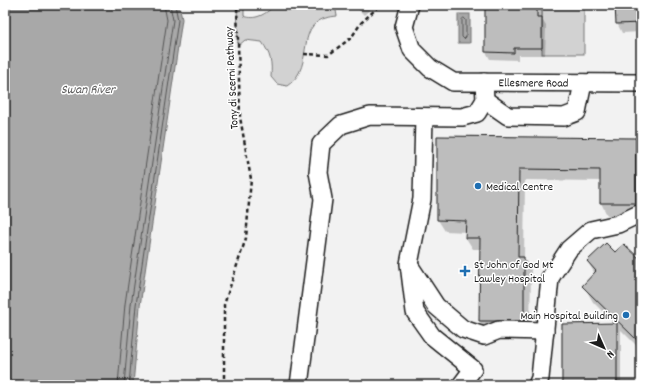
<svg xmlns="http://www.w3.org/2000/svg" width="646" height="390" viewBox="0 0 646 390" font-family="Dekko,sans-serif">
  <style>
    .green { fill: #d2d2d2; stroke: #777 }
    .water { fill: #a8a8a8; stroke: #707070 }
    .shadow { fill: #0003 }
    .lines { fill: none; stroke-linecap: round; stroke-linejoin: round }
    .shore { stroke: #545454; stroke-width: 1 }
    .building { fill: #bdbdbd; stroke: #1c1c1c }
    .minor-casing { stroke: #1c1c1c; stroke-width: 20 }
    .path { stroke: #1c1c1c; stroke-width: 2.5; stroke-dasharray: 4 3; stroke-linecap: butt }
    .minor { stroke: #fff; stroke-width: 17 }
    .poi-dot { fill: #1f6fb2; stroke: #fff; stroke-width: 1.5 }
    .labels { text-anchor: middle; stroke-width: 3; stroke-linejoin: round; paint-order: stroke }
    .street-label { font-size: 12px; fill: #1c1c1c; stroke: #fff }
    .poi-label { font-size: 12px; fill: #1c1c1c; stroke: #fff; text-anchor: start }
    .water-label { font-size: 13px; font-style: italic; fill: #5b5b5b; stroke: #fff }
  </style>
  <rect width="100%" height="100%" fill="#f2f2f2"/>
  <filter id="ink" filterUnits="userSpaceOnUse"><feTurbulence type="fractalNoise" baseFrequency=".025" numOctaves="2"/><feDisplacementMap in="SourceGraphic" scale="8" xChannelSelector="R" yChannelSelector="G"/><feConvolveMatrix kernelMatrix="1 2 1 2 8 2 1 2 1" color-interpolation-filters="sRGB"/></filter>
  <g filter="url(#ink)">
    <g class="green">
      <path d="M237 5H248L244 9V16C256 21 267 13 275 5H335L337 16C289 19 319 65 287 86L277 84 271 77C272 62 271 55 262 42L245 40 238 46Z"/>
      <rect x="542" y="5" width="42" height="49"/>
    </g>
    <g class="water">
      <path d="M5 5H179L182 19 140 306 133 385H5Z"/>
      <rect x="458" y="14" width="12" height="29"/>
    </g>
    <g class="shadow">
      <path d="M354 5H375L364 15Z"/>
      <path d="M493 5H543V21L546 26 545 55H518V60L490 59 486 52Z"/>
      <path d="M616 5H641V32L622 33 617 23Z"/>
      <path d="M438 137 635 139 641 149V214L607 215 601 203V181L525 180 524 258 531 269 530 332 486 333 480 321V249H473L466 238 467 232 445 231 438 220Z"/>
      <path d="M615 254 641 261V350L621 330V385H563L615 324 593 302 584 286 595 274 588 262Z"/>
    </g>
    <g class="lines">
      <g class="shore">
        <path d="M464 18 466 20V37L464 39 462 37V20Z"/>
        <path d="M118 385 125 304 167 20 164 5"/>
        <path d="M124 385 131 305 173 20 170 5"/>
        <path d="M129 385 136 305 178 20 175 5"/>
      </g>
    </g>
    <g class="building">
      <path d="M494 5H537V17H542V48H514V53L485 52V6H494Z"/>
      <path d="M615 5H641V23L616 24Z"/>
      <path d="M437 136 636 138V203H600V170L519 169 518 257H524V321H479L480 238H465L466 221 437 220Z"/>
      <path d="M606 243 615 252 624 244 641 260V344L582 286 596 271 587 261Z"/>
      <path d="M617 323V385H562V324Z"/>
    </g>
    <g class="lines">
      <defs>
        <g id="minor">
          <path id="s1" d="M410 5 404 27 412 50 430 68 453 82 641 83"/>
          <path d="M485 100 508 116 564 117 577 112 583 83"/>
          <path d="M424 117 422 199 409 264 415 312 432 336 473 369 461 385"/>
          <path d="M411 268 436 306 463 329 484 336 499 330 545 331"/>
          <path d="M299 385 323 199 318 172 321 144 341 125 370 116 462 117 477 113 485 100 484 82"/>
          <path d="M537 385 540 378 550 278 569 249 591 230 618 224 641 213"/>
        </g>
      </defs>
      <use href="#minor" class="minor-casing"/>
      <g class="path">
        <path d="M304 54 328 55 351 38 361 23 380 5"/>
        <path d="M224 385V305L246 238 251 179 240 117 237 5"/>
      </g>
      <use href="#minor" class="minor"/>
    </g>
  </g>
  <g class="poi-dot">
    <circle cx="478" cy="186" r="4"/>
    <path d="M463 265h4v4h4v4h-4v4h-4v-4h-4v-4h4z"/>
    <circle cx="626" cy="315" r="4"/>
  </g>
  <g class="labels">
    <g class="street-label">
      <text transform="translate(231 78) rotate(-93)" y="4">Tony di Scerni Pathway</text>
      <text dy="4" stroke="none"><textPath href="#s1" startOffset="180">Ellesmere Road</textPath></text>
    </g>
    <g class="poi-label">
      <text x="486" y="190">Medical Centre</text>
      <text x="474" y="268">St John of God Mt<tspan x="474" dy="14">Lawley Hospital</tspan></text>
      <text x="618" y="319" text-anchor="end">Main Hospital Building</text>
    </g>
    <g class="water-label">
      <text x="88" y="93">Swan River</text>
    </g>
  </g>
  <rect width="646" height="390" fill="none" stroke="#fff" stroke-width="20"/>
  <rect x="10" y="10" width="626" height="370" fill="none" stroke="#1c1c1c" stroke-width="1.5" filter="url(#ink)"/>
  <g transform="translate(604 348) rotate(135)" stroke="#ffffff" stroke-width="3" paint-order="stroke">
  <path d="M0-3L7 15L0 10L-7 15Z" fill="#1c1c1c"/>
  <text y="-6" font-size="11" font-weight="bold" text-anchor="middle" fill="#1c1c1c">N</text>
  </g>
</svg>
